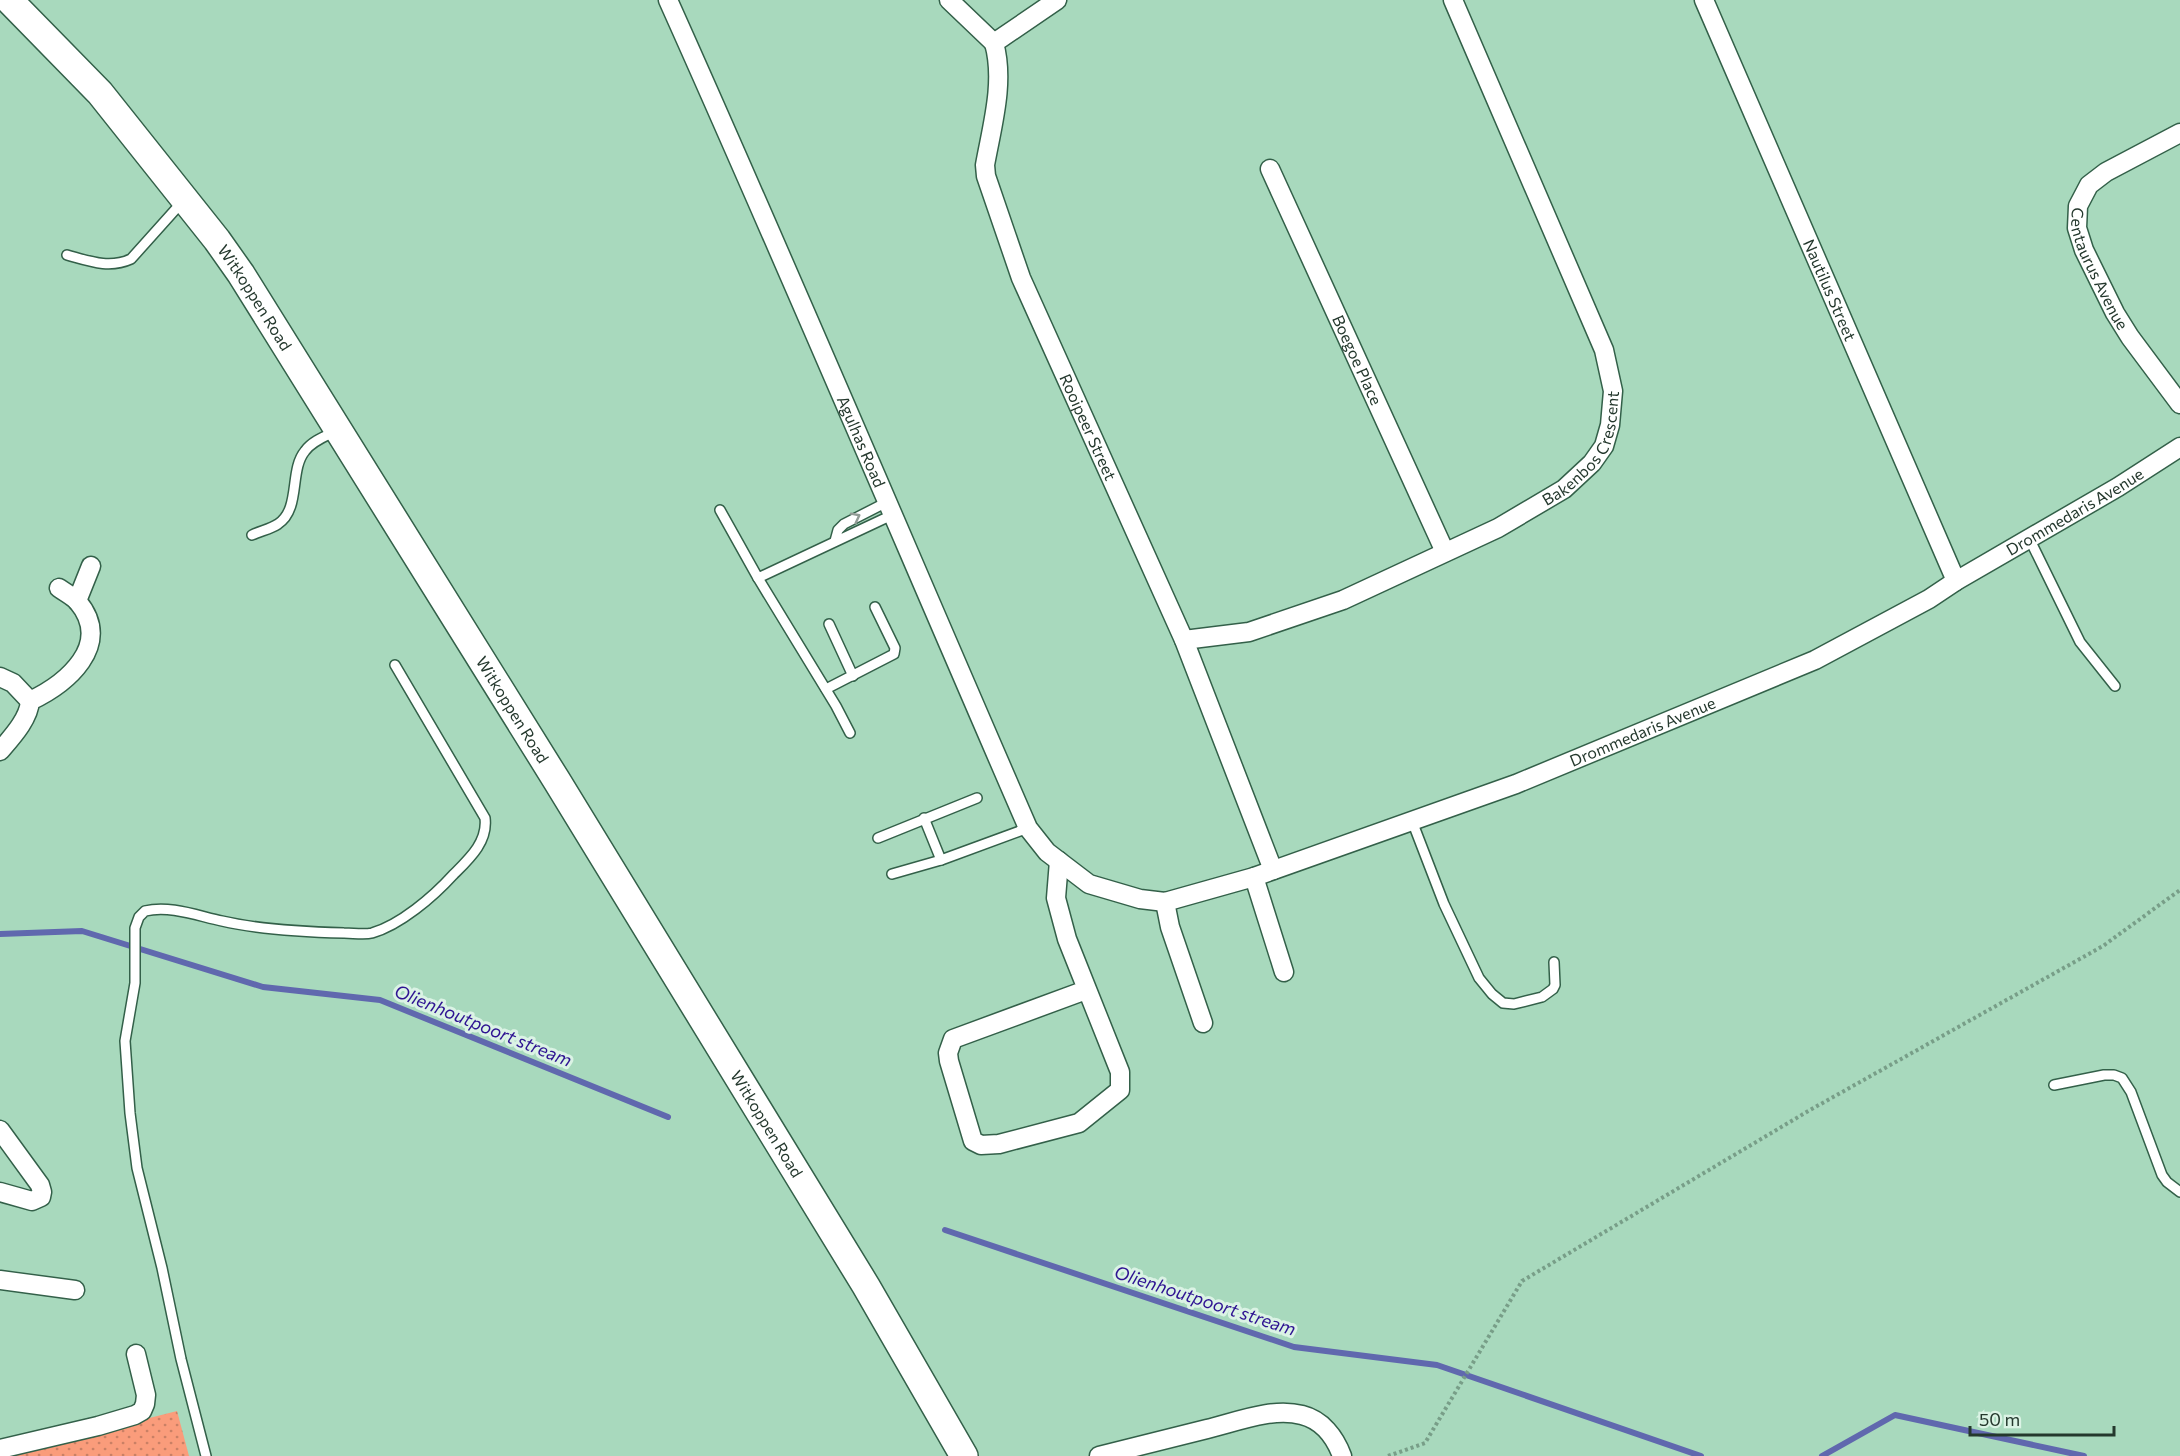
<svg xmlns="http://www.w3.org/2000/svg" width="2180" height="1456" viewBox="0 0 2180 1456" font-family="Commissioner,sans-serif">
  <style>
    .park { fill: url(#park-dots) }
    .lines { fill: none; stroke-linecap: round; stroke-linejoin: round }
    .stream { stroke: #6068ae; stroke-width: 6 }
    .lane-casing { stroke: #336049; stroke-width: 12 }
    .street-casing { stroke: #336049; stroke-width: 21 }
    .secondary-casing { stroke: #336049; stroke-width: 30 }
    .path { stroke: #789e88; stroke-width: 4; stroke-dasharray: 3 3; stroke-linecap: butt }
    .lane { stroke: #fff; stroke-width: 9 }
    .street { stroke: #fff; stroke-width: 18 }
    .secondary { stroke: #fff; stroke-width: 27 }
    .oneway { stroke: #929c96 }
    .labels { text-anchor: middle; stroke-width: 6; stroke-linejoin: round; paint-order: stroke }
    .street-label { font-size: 16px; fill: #24382d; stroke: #dbf3e5 }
    .water-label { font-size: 18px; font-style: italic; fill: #2e1392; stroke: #dbf3e5 }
  </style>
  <defs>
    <pattern id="park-dots" width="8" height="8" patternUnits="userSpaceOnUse" patternTransform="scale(1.5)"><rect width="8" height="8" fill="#fa9c7b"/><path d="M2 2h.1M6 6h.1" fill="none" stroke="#ca8065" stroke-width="1.8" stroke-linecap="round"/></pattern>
  </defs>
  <rect width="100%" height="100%" fill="#a8d9bd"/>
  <path class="park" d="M177 1411 189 1456H0Z"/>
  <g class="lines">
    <g class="stream">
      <path d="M0 934 82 931 263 987 380 1000 668 1117"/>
      <path d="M945 1230 1294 1347 1437 1365 1701 1456"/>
      <path d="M1822 1456 1895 1415 2084 1456"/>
    </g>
    <defs>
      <g id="lane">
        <path d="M67 255C89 261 109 269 131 259L183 201"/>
        <path d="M720 510 758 578 892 515"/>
        <path d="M252 535C260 531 271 529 278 524 301 509 289 470 305 451 312 441 326 436 336 431"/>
        <path d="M2029 538 2080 642 2115 686"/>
        <path d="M835 541 838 530 844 524 887 502"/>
        <path d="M758 578 836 706 850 733"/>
        <path d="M829 624 853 676"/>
        <path d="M826 689 894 654 895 648 875 607"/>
        <path d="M924 818 941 860"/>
        <path d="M1412 821 1444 904 1479 978 1492 994 1503 1003 1514 1004 1542 997 1553 989 1555 985 1554 962"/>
        <path d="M878 838 977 798"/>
        <path d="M892 874 941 860 1028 828"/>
        <path d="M2054 1085 2104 1075H2114L2122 1078 2131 1092 2162 1175 2167 1182 2180 1192"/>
        <path d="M206 1456 181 1359 162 1268 137 1168 130 1113 125 1041 135 983V928L139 917 145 911C170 905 198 916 222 921 261 930 304 932 344 933 353 933 364 935 372 933 400 925 433 897 453 875 469 859 488 842 485 818L395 665"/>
      </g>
      <g id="street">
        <path id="s1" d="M668 0C791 274 908 552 1028 828L1047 852 1089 884 1140 899 1165 902 1254 877 1516 784 1815 660 1929 599 1956 581 2118 487 2180 447"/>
        <path d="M949 0 994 43"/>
        <path id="s2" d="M1057 0 994 43C1005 82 992 126 985 165L986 176 1021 278 1184 640 1273 870"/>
        <path id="s3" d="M1704 0 1956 581"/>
        <path id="s4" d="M2180 133 2106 172 2089 185 2078 206 2077 228 2084 250 2115 313 2130 337 2180 404"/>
        <path id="s5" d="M1270 169 1445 552"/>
        <path d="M77 601 91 566"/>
        <path id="s6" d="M1184 640 1249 632 1343 600 1498 528 1564 489 1592 463 1604 446 1610 425 1613 391 1604 350 1453 0"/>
        <path d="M0 677 13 683 30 701"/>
        <path d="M0 751C11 738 29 719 30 701 66 684 114 645 78 602 74 597 66 593 59 588"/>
        <path d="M1059 861 1056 898 1067 939 1120 1072V1090L1079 1123 999 1144 981 1145 973 1141 949 1061 948 1053 953 1039 1086 990"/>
        <path d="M1254 877 1284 972"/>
        <path d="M1165 902 1170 927 1203 1023"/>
        <path d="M0 1130 40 1185 42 1192 41 1197 32 1201 0 1192"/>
        <path d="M0 1280 75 1290"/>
        <path d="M0 1449 98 1426 135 1415 142 1411 145 1404 146 1395 136 1354"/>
        <path d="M1099 1456C1135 1447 1171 1438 1207 1429 1236 1422 1272 1407 1302 1415 1322 1420 1335 1437 1342 1456"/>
      </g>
      <g id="secondary">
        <path id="s7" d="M9 0 100 93 217 240 241 274 557 781 866 1286 964 1456"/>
      </g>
    </defs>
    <use href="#lane" class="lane-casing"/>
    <use href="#street" class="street-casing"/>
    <use href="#secondary" class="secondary-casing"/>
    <path class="path" d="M1388 1456 1425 1443 1522 1281 1810 1110 2103 946 2180 890"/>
    <use href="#lane" class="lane"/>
    <use href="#street" class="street"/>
    <use href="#secondary" class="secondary"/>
  </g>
  <defs><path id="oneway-chevron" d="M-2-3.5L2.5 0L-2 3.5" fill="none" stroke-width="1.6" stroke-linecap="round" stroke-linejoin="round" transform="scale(1.5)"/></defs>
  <use class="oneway" href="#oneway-chevron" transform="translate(856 517) rotate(-27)"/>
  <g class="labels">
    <g class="street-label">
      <text dy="6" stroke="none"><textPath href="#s4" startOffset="196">Centaurus Avenue</textPath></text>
      <text dy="6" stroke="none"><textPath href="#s3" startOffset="316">Nautilus Street</textPath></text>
      <text dy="6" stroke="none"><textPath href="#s7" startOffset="387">Witkoppen Road</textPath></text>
      <text dy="6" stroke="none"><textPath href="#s5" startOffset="210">Boegoe Place</textPath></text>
      <text dy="6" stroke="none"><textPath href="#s2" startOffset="482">Rooipeer Street</textPath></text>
      <text dy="6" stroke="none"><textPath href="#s1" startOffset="482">Agulhas Road</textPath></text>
      <text dy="6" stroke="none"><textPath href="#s6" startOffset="458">Bakenbos Crescent</textPath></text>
      <text dy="6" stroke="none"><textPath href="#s1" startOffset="2058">Drommedaris Avenue</textPath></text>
      <text dy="6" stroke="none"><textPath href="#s7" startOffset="873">Witkoppen Road</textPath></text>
      <text dy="6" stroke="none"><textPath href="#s1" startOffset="1572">Drommedaris Avenue</textPath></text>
      <text dy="6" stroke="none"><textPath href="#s7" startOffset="1359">Witkoppen Road</textPath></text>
    </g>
    <g class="water-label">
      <text transform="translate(483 1026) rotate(22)" y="6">Olienhoutpoort stream</text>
      <text transform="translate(1205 1301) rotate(18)" y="6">Olienhoutpoort stream</text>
    </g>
  </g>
  <path d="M1970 1426v9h144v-9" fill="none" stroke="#24382d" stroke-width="3"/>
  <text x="1979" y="1426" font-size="18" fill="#24382d" stroke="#dbf3e5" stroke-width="4.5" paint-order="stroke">50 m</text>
</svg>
